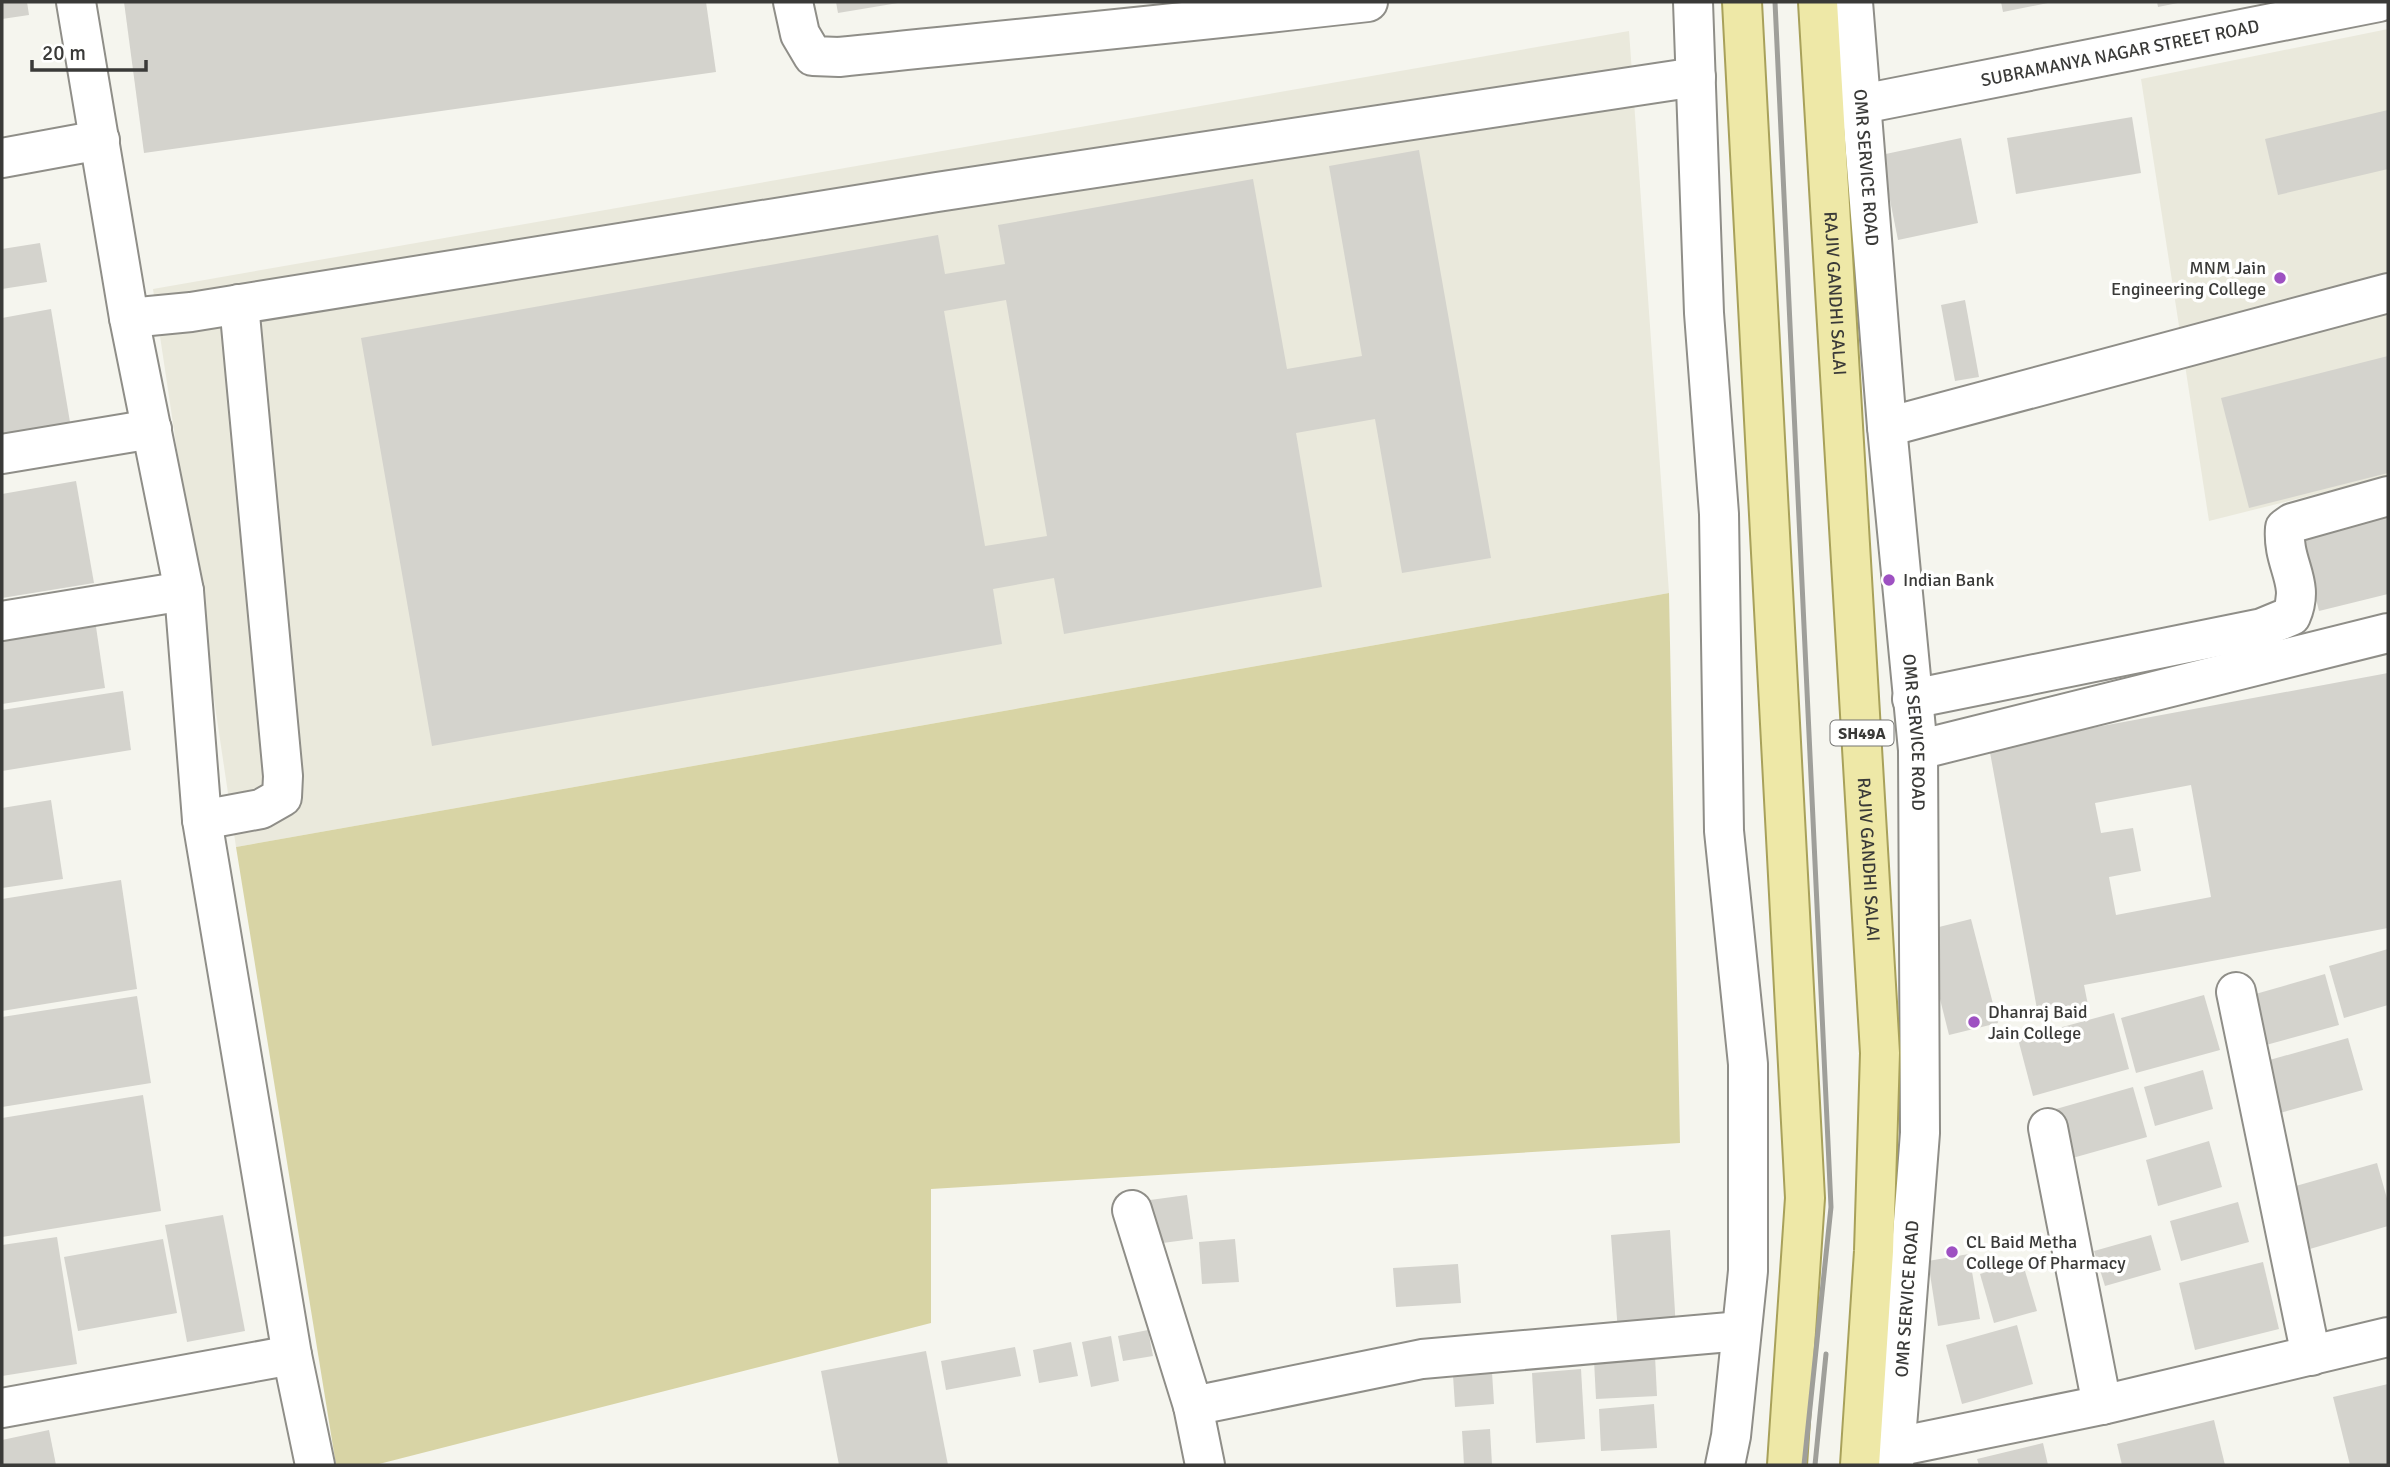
<svg xmlns="http://www.w3.org/2000/svg" width="2390" height="1467" viewBox="0 0 2390 1467" font-family="Signika,sans-serif">
  <style>
    .built { fill: #eae9dc }
    .green { fill: #d8d4a5 }
    .building { fill: #d4d3cd; fill-rule: evenodd }
    .lines { fill: none; stroke-linecap: round; stroke-linejoin: round }
    .minor-casing { stroke: #8f8e88; stroke-width: 42 }
    .major-casing { stroke: #a8a15a; stroke-width: 42 }
    .minor { stroke: #fff; stroke-width: 38 }
    .major { stroke: #eee8a7; stroke-width: 38 }
    .rail { stroke: #9f9f9a; stroke-width: 5 }
    .poi-dot { fill: #9e51c2; stroke: #fffffe; stroke-width: 2.5 }
    .labels { text-anchor: middle; stroke-width: 7; stroke-linejoin: round; paint-order: stroke }
    .shield { fill: #fffffe; stroke: #757573; stroke-width: 2 }
    .shield-label { font-size: 16px; font-weight: bold; fill: #3a3a38 }
    .street-label { font-size: 18px; fill: #3a3a38; stroke: #fffffe }
    .poi-label { font-size: 18px; fill: #3a3a38; stroke: #fffffe; text-anchor: start }
  </style>
  <rect width="100%" height="100%" fill="#f5f5ee"/>
  <g class="built">
    <path d="M2388 29V476L2209 521 2141 79Z"/>
    <path d="M1629 31 1669 593 236 847 153 289Z"/>
  </g>
  <path class="green" d="M1669 593 1680 1143 931 1189V1323L375 1465H336L236 847Z"/>
  <g class="building">
    <path d="M2 2H27L29 15 2 19Z"/>
    <path d="M124 2H706L716 72 144 153Z"/>
    <path d="M836 2H898V3L838 13Z"/>
    <path d="M2001 2H2048V3L2003 12Z"/>
    <path d="M2157 2H2178V3L2158 7Z"/>
    <path d="M2388 110V169L2278 195 2265 139Z"/>
    <path d="M2132 117 2141 173 2016 194 2007 138Z"/>
    <path d="M1961 138 1978 223 1898 240 1881 155Z"/>
    <path d="M1419 150 1491 558 1402 573 1375 419 1296 433 1322 587 1064 634 1054 578 993 589 1002 644 432 746 361 338 938 235 945 274 1005 264 998 225 1253 179 1287 369 1362 356 1329 166ZM1006 300 1047 536 985 546 944 311Z"/>
    <path d="M40 243 47 282 2 289V249Z"/>
    <path d="M1965 300 1979 377 1955 381 1941 305Z"/>
    <path d="M51 309 71 428 2 440V318Z"/>
    <path d="M2388 356V473L2249 508 2221 398Z"/>
    <path d="M76 481 94 583 2 598V494Z"/>
    <path d="M2388 508V594L2319 611 2299 531Z"/>
    <path d="M95 620 105 688 2 704V635Z"/>
    <path d="M2388 673V928L2084 985 2089 1010 2039 1020 1989 747ZM2191 785 2211 897 2116 915 2109 877 2141 871 2133 828 2101 833 2095 803Z"/>
    <path d="M123 691 131 750 2 771V710Z"/>
    <path d="M51 800 63 879 2 888V808Z"/>
    <path d="M121 880 137 989 2 1011V899Z"/>
    <path d="M1971 919 1998 1023 1949 1035 1923 931Z"/>
    <path d="M2388 949V1005L2344 1018 2329 966Z"/>
    <path d="M2325 974 2339 1025 2266 1045 2252 995Z"/>
    <path d="M2204 995 2220 1050 2136 1073 2121 1018Z"/>
    <path d="M137 996 151 1083 2 1107V1017Z"/>
    <path d="M2114 1013 2129 1069 2033 1096 2018 1039Z"/>
    <path d="M2348 1038 2363 1090 2280 1113 2266 1061Z"/>
    <path d="M2203 1070 2213 1109 2155 1126 2144 1087Z"/>
    <path d="M2133 1087 2147 1137 2069 1159 2056 1109Z"/>
    <path d="M143 1095 161 1211 2 1237V1118Z"/>
    <path d="M2209 1141 2222 1187 2158 1206 2146 1160Z"/>
    <path d="M2377 1163 2388 1202V1226L2303 1251 2285 1189Z"/>
    <path d="M1187 1195 1193 1239 1155 1244 1150 1200Z"/>
    <path d="M2238 1202 2249 1242 2181 1261 2170 1221Z"/>
    <path d="M223 1215 245 1331 187 1342 165 1225Z"/>
    <path d="M1670 1230 1676 1329 1618 1333 1611 1235Z"/>
    <path d="M2151 1235 2161 1270 2105 1286 2094 1251Z"/>
    <path d="M57 1237 77 1364 2 1376V1245Z"/>
    <path d="M163 1239 177 1313 78 1331 64 1257Z"/>
    <path d="M1235 1239 1239 1282 1202 1284 1199 1242Z"/>
    <path d="M1969 1254 1980 1319 1938 1326 1928 1261Z"/>
    <path d="M2022 1261 2037 1311 1994 1323 1980 1274Z"/>
    <path d="M2263 1262 2279 1329 2195 1350 2179 1283Z"/>
    <path d="M1458 1264 1461 1303 1396 1307 1393 1268Z"/>
    <path d="M2017 1325 2033 1384 1962 1404 1946 1345Z"/>
    <path d="M1148 1330 1153 1356 1123 1361 1118 1336Z"/>
    <path d="M1111 1336 1119 1381 1091 1387 1082 1342Z"/>
    <path d="M1071 1342 1078 1376 1039 1383 1033 1350Z"/>
    <path d="M1015 1347 1021 1376 946 1390 941 1361Z"/>
    <path d="M926 1351 948 1465H839L821 1371Z"/>
    <path d="M1655 1356 1657 1396 1596 1399 1594 1360Z"/>
    <path d="M1581 1369 1585 1439 1536 1443 1532 1373Z"/>
    <path d="M1492 1372 1494 1404 1455 1407 1453 1375Z"/>
    <path d="M2388 1384V1465H2350L2333 1397Z"/>
    <path d="M1654 1404 1657 1448 1601 1451 1599 1409Z"/>
    <path d="M2214 1420 2225 1465H2122L2117 1444Z"/>
    <path d="M1490 1429 1492 1465H1464L1462 1431Z"/>
    <path d="M49 1430 56 1465H2V1440Z"/>
    <path d="M2043 1443 2048 1465H1979L1977 1459Z"/>
  </g>
  <g class="lines">
    <defs>
      <g id="minor">
        <path d="M76 2 129 318 184 591 202 820 292 1355 315 1465"/>
        <path d="M793 2 800 34 813 56 839 57C1016 39 1192 22 1368 2"/>
        <path d="M1693 2 1704 313 1719 514 1724 831 1748 1064V1271L1731 1436 1725 1465"/>
        <path id="s1" d="M1853 2 1887 427 1918 750 1920 1133 1894 1465"/>
        <path id="s2" d="M1835 103 1862 104 2379 2"/>
        <path d="M2 158 100 140"/>
        <path d="M129 318 191 312 937 192 1696 77"/>
        <path d="M1887 427 2388 293"/>
        <path d="M2 454 152 429"/>
        <path d="M2 621 184 591"/>
        <path d="M1912 699 2262 628 2291 616C2306 582 2282 565 2285 528L2292 523 2388 496"/>
        <path d="M1918 750 2388 633"/>
        <path d="M202 820 261 809 282 797 283 776 239 304"/>
        <path d="M2236 992 2311 1356"/>
        <path d="M2048 1128 2102 1405"/>
        <path d="M1132 1210 1193 1406 1422 1359 1741 1331"/>
        <path d="M1193 1406 1205 1465"/>
        <path d="M2 1408 292 1355"/>
        <path d="M1896 1447 2102 1405 2388 1337"/>
      </g>
      <g id="major">
        <path d="M1742 2 1805 1198 1787 1465"/>
        <path id="s3" d="M1818 2 1880 1053 1874 1251 1860 1465"/>
      </g>
    </defs>
    <use href="#minor" class="minor-casing"/>
    <use href="#major" class="major-casing"/>
    <use href="#minor" class="minor"/>
    <use href="#major" class="major"/>
    <g class="rail">
      <path d="M1775 2 1831 1207 1804 1465"/>
      <path d="M1815 1465 1826 1354"/>
    </g>
  </g>
  <g class="poi-dot">
    <circle cx="2280" cy="278" r="7"/>
    <circle cx="1889" cy="580" r="7"/>
    <circle cx="1974" cy="1022" r="7"/>
    <circle cx="1952" cy="1252" r="7"/>
  </g>
  <g class="labels">
    <rect class="shield" x="1830.5" y="720.5" width="63" height="25" rx="5"/>
    <g class="shield-label">
      <text x="1862" y="739">SH49A</text>
    </g>
    <g class="street-label">
      <text dy="6" stroke="none"><textPath href="#s2" startOffset="290">SUBRAMANYA NAGAR STREET ROAD</textPath></text>
      <text dy="6" stroke="none"><textPath href="#s1" startOffset="166">OMR SERVICE ROAD</textPath></text>
      <text dy="6" stroke="none"><textPath href="#s3" startOffset="292">RAJIV GANDHI SALAI</textPath></text>
      <text dy="6" stroke="none"><textPath href="#s1" startOffset="733">OMR SERVICE ROAD</textPath></text>
      <text dy="6" stroke="none"><textPath href="#s3" startOffset="859">RAJIV GANDHI SALAI</textPath></text>
      <text transform="translate(1907 1299) rotate(-86)" y="6">OMR SERVICE ROAD</text>
    </g>
    <g class="poi-label">
      <text x="2266" y="274" text-anchor="end">MNM Jain<tspan x="2266" dy="21">Engineering College</tspan></text>
      <text x="1903" y="586">Indian Bank</text>
      <text x="1988" y="1018">Dhanraj Baid<tspan x="1988" dy="21">Jain College</tspan></text>
      <text x="1966" y="1248">CL Baid Metha<tspan x="1966" dy="21">College Of Pharmacy</tspan></text>
    </g>
  </g>
  <rect width="2390" height="1467" fill="none" stroke="#3a3a38" stroke-width="7"/>
  <path d="M32 60v10h114v-10" fill="none" stroke="#3a3a38" stroke-width="3.5"/>
  <text x="42" y="60" font-size="21" fill="#3a3a38" stroke="#fffffe" stroke-width="5" paint-order="stroke">20 m</text>
</svg>
